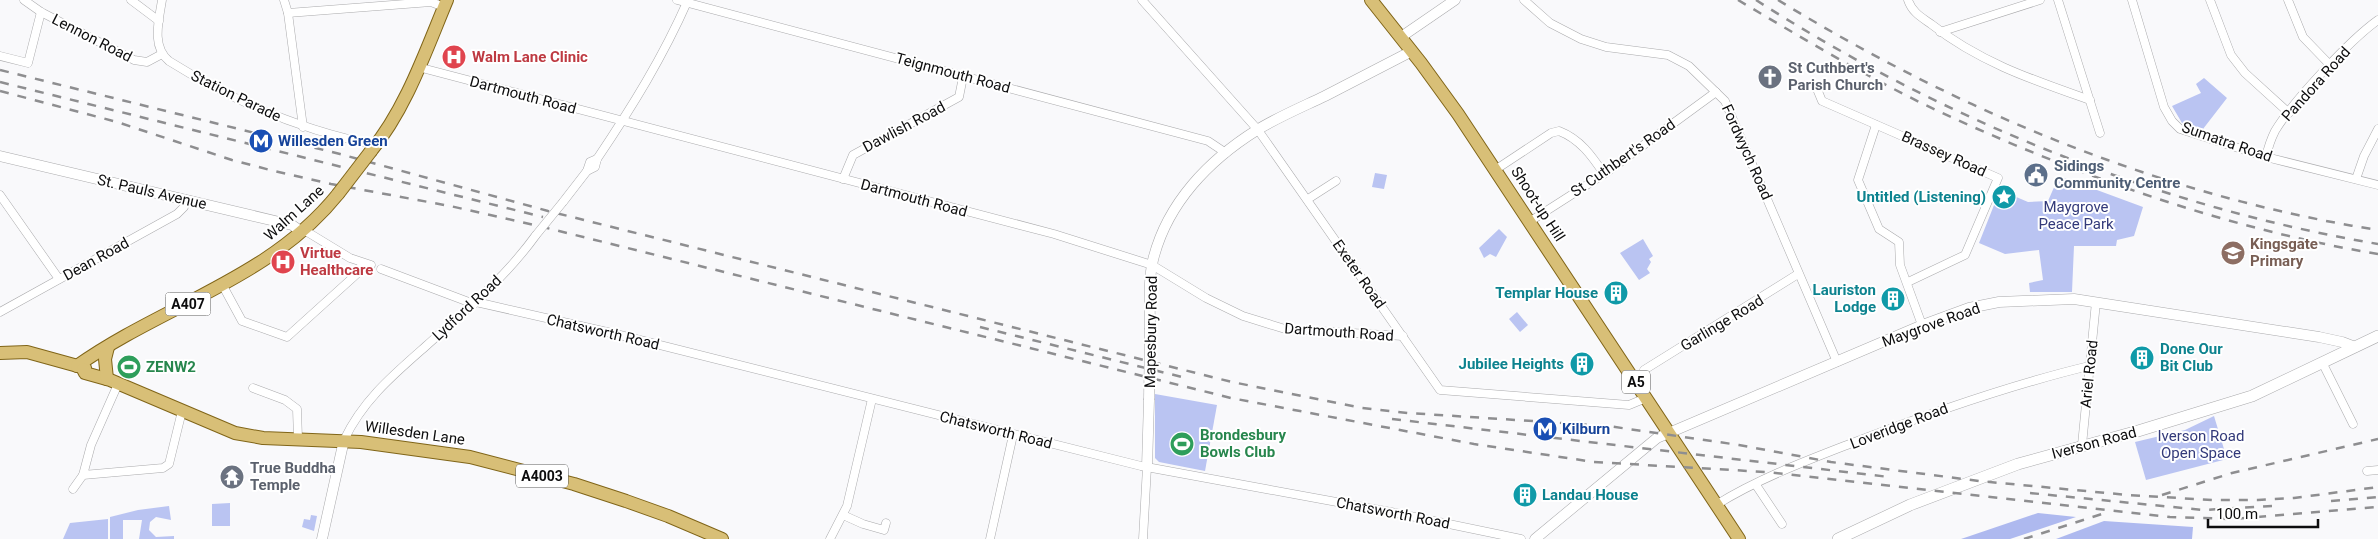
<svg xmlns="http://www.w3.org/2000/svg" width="2378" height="539" viewBox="0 0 2378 539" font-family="Roboto,sans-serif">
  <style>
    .green { fill: #bac4f2 }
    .forest { fill: #aeb9ef }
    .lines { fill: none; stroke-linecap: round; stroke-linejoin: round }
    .minor-casing { stroke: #aaaaac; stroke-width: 9 }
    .tertiary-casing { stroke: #aaaaac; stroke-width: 11 }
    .secondary-casing { stroke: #aaaaac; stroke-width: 12 }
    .primary-casing { stroke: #806518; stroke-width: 14 }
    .minor { stroke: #fff; stroke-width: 8 }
    .tertiary { stroke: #fff; stroke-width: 10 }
    .secondary { stroke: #fff; stroke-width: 11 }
    .primary { stroke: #d8bf77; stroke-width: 12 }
    .rail { stroke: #8e8e90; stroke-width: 2.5; stroke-dasharray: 9 9; stroke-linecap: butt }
    .minor-bridge-casing { stroke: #aaaaac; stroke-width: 9; stroke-linecap: butt }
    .tertiary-bridge-casing { stroke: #aaaaac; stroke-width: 11; stroke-linecap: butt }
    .primary-bridge-casing { stroke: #806518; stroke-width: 14; stroke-linecap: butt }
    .minor-bridge { stroke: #fff; stroke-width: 8 }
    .tertiary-bridge { stroke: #fff; stroke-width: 10 }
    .primary-bridge { stroke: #d8bf77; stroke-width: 12 }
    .labels { text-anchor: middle; stroke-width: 4; stroke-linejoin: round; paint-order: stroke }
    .shield { fill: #fff; stroke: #565656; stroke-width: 1 }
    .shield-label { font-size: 14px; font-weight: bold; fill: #0d0d0e }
    .street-label { font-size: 15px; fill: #0d0d0e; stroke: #fff }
    .health-label { font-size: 15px; font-weight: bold; fill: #be3a42; stroke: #fff; text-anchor: start }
    .worship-label { font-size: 15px; font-weight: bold; fill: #5b616d; stroke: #fff; text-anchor: start }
    .transit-label { font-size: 15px; font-weight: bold; fill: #164399; stroke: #fff; text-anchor: start }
    .service-label { font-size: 15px; font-weight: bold; fill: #4e5e75; stroke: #fff; text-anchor: start }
    .culture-label { font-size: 15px; font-weight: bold; fill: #0d838f; stroke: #fff; text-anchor: end }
    .park-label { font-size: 15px; fill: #333a7a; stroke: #fff }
    .education-label { font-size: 15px; font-weight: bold; fill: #785e54; stroke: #fff; text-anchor: start }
    .leisure-label { font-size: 15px; font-weight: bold; fill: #27864d; stroke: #fff; text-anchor: start }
  </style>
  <rect width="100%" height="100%" fill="#f9f9fb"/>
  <g class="green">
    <path d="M2204 78 2227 98 2203 129 2182 123 2172 106 2201 93 2196 84Z"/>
    <path d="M1375 173 1387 175 1384 189 1372 187Z"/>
    <path d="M2059 176 2143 207 2134 236 2117 240 2116 246H2074L2072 292H2030L2029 283 2043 280 2039 250 2005 254 1979 243 2000 190 2028 202 2048 201Z"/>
    <path d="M1499 229 1507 237 1496 257 1490 254 1484 258 1479 248Z"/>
    <path d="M1643 239 1653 256 1649 259 1651 262 1647 269 1650 273 1639 280 1620 253Z"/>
    <path d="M1517 312 1528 325 1520 332 1509 319Z"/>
    <path d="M1155 394 1217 405 1205 471 1159 462 1155 458Z"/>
    <path d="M2214 416 2227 459 2146 480 2135 442 2185 430Z"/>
    <path d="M230 503V526H212V504Z"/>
    <path d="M169 506 171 520 156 517 150 522 149 530 156 537 174 536V539H139L142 520H123V539H110V517L138 510Z"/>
    <path d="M311 515 317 516 314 531 302 527 304 519 310 520Z"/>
    <path d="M108 519V539H63L70 523Z"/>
  </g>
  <g class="forest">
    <path d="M2038 513 2076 517 2010 539H1961Z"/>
    <path d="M2104 521 2193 527 2192 539H2056Z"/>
  </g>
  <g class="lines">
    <defs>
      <g id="minor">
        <path d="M24 0 41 12 134 60 147 62 162 54"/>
        <path d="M131 0 159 21"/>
        <path d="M162 0C159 20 151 46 169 61 233 101 302 131 376 145"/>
        <path d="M284 0 288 13 303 127"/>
        <path d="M677 0 1208 141 1226 153"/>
        <path d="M1142 0 1258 130 1440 390 1629 405 1646 398"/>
        <path d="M1524 0 1550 23 1581 39 1606 47 1668 55 1689 66 1725 101 1837 362"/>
        <path d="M1908 0C1912 12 1921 17 1931 24 1979 62 2033 80 2090 100"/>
        <path d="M2058 0 2100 133"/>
        <path d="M2132 0 2164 107 2172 121 2180 129 2266 157 2378 185"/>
        <path d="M2210 0 2231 55 2245 73 2289 113"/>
        <path d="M2288 0 2303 37 2330 65"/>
        <path d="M288 13 431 2 444 7"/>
        <path d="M1940 32 2040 0"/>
        <path d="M0 56 28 63 41 12"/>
        <path d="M418 67 1054 234 1152 265 1206 298 1243 316 1285 329 1403 336"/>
        <path d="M1817 89 1822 101 1998 178 1965 255 1908 282"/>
        <path d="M1876 125 1858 180 1879 229 1899 242 1900 265 1922 325"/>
        <path d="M2266 157C2268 148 2271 139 2275 131 2293 101 2350 40 2378 20"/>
        <path d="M1495 170 1551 133 1559 131C1580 139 1592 156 1604 174"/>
        <path d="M587 171 595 167 597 159C632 107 663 57 688 0"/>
        <path d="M843 179 853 155 959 97 963 77"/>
        <path d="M2356 179 2364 156 2378 129"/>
        <path d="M0 195 59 279"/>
        <path d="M1308 199 1336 181"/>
        <path d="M563 202 587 171 590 162 597 159"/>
        <path d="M1529 222 1604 174 1716 92"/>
        <path d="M304 230 350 258 371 265"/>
        <path d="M381 269 474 304"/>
        <path d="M223 286 242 321 287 337 359 272 362 263"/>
        <path d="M476 302 616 334 1141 466 1391 512 1521 539"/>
        <path d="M0 312 177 214 184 207 185 200"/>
        <path d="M2323 364 2353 424"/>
        <path d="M1644 370 1798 274"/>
        <path d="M118 384 91 445 83 475 163 468 169 464 182 411"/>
        <path d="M253 388 285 400 297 409 298 439"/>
        <path d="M344 440C363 400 393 375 426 346 465 311 505 278 536 235"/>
        <path d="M2082 445 2096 302"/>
        <path d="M2367 471 2378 470"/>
        <path d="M1756 485 1782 524"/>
        <path d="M73 489 83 475"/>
        <path d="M1716 505C1756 480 1803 462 1847 445 1927 414 2006 386 2089 366"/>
        <path d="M843 515 863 524 884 530 886 523"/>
        <path d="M830 539 847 506 872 399"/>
        <path d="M990 539 1013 435"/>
        <path d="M1143 539 1147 467"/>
      </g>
      <g id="tertiary">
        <path d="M1401 37 1455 0"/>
        <path d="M0 156 292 225 302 232"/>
        <path d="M1150 328C1150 305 1148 282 1153 260 1167 203 1209 160 1257 130 1278 117 1302 107 1325 96 1354 81 1383 66 1412 51"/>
        <path d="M1147 467 1149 400"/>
        <path d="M322 539 344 440"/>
        <path d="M1535 539 1657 438 1920 326 1969 308 1999 302 2074 299 2319 337 2342 342 2355 347"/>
      </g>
      <path id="secondary" d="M1838 539 1910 505 2018 464 2138 431 2252 396 2378 336"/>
      <g id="primary">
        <path d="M1371 0 1421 63 1458 114 1739 539"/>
        <path d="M371 151C406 109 426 50 447 0"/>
        <path d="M0 353 27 352 85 368"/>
        <path d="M77 366C163 305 270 279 338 194"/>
        <path d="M83 369 85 373 110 380 235 433 263 438 361 442 470 457 574 484 626 501 668 516 722 539"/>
        <path d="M107 379 105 359 108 347"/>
      </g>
    </defs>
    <use href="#minor" class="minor-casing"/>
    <use href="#tertiary" class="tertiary-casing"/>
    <use href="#secondary" class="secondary-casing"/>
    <use href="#primary" class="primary-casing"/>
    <use href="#minor" class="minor"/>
    <use href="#tertiary" class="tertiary"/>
    <use href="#secondary" class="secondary"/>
    <use href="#primary" class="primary"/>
    <g class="rail">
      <path d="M1738 0C1804 39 1870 79 1940 112 2079 176 2227 229 2378 254"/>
      <path d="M1756 0C1943 120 2159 207 2378 244"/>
      <path d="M1778 0C1961 112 2165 197 2378 230"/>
      <path d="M0 70 340 154 548 211 1232 382 1362 408 1408 413 1608 426 1739 445 1831 462 1979 481 2128 495 2212 500H2258L2294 498 2378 487"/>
      <path d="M0 82 543 217"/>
      <path d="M0 91 117 122 232 160 274 171 331 184 450 206 539 226 1231 398 1474 444 1594 462 1766 472 2170 517 2232 519 2378 507"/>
      <path d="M980 327 1186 378"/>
      <path d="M1392 419 1889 477"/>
      <path d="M2030 493 2203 510 2272 506"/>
      <path d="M2162 495 2232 473 2378 439"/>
      <path d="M2331 501 2378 497"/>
      <path d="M2024 539 2105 513"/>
    </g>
    <defs>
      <path id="minor-bridge" d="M536 235 563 202"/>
      <path id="tertiary-bridge" d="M1149 400 1150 328"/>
      <path id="primary-bridge" d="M338 194 371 151"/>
    </defs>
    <use href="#minor-bridge" class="minor-bridge-casing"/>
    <use href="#tertiary-bridge" class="tertiary-bridge-casing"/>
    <use href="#primary-bridge" class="primary-bridge-casing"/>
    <use href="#minor-bridge" class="minor-bridge"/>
    <use href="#tertiary-bridge" class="tertiary-bridge"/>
    <use href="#primary-bridge" class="primary-bridge"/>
  </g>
  <defs>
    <symbol id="hospital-disc" viewBox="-11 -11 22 22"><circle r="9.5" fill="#e0444e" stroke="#fff"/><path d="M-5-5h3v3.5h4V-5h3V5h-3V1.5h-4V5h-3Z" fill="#fff"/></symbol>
    <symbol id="church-disc" viewBox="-11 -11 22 22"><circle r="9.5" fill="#6b7280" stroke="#fff"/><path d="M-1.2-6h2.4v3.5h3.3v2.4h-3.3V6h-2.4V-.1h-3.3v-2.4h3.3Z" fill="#fff"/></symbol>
    <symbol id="metro-disc" viewBox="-11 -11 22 22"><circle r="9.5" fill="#1a4fb4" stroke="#fff"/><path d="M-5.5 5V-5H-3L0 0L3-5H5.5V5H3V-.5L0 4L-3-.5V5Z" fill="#fff"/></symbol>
    <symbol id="civic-disc" viewBox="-11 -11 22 22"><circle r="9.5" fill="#5c6f8a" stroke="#fff"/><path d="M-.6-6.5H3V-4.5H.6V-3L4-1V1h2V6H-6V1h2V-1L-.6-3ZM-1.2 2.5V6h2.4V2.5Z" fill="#fff"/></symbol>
    <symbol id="sight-disc" viewBox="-11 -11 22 22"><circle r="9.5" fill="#0f9aa8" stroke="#fff"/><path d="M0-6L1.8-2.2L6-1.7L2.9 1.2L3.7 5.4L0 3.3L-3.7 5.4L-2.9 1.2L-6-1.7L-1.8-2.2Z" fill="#fff"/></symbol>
    <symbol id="school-disc" viewBox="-11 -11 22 22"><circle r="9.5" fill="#8d6e63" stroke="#fff"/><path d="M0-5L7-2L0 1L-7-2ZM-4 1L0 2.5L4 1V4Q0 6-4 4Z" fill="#fff"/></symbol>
    <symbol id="building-disc" viewBox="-11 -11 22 22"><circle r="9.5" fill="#0f9aa8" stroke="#fff"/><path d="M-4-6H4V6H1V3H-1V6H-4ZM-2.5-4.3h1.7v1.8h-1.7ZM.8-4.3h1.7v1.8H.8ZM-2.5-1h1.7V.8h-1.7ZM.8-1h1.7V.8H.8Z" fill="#fff"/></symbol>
    <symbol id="stadium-disc" viewBox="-11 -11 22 22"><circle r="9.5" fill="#2e9e5b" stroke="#fff"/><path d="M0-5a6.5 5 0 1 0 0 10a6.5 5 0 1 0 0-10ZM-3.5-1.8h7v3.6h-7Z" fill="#fff"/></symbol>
    <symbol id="temple-disc" viewBox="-11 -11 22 22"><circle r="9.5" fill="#6b7280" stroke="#fff"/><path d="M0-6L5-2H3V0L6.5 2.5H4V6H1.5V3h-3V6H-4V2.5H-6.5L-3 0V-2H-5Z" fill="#fff"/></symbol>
  </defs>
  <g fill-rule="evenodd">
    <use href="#hospital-disc" x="440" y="43" width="28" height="28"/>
    <use href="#church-disc" x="1756" y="63" width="28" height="28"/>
    <use href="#metro-disc" x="247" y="127" width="28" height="28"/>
    <use href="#civic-disc" x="2022" y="161" width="28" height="28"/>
    <use href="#sight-disc" x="1990" y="183" width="28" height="28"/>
    <use href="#school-disc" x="2219" y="239" width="28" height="28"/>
    <use href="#hospital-disc" x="269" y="248" width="28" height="28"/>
    <use href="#building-disc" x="1602" y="279" width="28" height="28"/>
    <use href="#building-disc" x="1879" y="285" width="28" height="28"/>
    <use href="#building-disc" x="2128" y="344" width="28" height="28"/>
    <use href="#building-disc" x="1568" y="350" width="28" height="28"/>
    <use href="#stadium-disc" x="115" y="353" width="28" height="28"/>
    <use href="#metro-disc" x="1531" y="415" width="28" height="28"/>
    <use href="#stadium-disc" x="1168" y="430" width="28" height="28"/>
    <use href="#temple-disc" x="218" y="463" width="28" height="28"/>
    <use href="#building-disc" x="1511" y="481" width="28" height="28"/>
  </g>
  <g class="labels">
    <g class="shield">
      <rect x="165.5" y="292.5" width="45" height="23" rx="4"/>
      <rect x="1622" y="370.5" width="28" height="23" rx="4"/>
      <rect x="516" y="464.5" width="52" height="23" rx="4"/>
    </g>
    <g class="shield-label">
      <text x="188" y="309">A407</text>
      <text x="1636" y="387">A5</text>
      <text x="542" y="481">A4003</text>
    </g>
    <g class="street-label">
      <text transform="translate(92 38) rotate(27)" y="5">Lennon Road</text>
      <text transform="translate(953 73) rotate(15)" y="5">Teignmouth Road</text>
      <text transform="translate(2316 84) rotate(-48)" y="5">Pandora Road</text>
      <text transform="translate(523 95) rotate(15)" y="5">Dartmouth Road</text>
      <text transform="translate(236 96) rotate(26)" y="5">Station Parade</text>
      <text transform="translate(904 127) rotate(-28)" y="5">Dawlish Road</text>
      <text transform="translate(2227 142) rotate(19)" y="5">Sumatra Road</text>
      <text transform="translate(1747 152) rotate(66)" y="5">Fordwych Road</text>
      <text transform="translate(1944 154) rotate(24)" y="5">Brassey Road</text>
      <text transform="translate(1623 158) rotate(-35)" y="5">St Cuthbert's Road</text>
      <text transform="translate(152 192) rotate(13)" y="5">St. Pauls Avenue</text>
      <text transform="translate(914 198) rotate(15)" y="5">Dartmouth Road</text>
      <text transform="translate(1538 204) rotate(57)" y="5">Shoot-up Hill</text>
      <text transform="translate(294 213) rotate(-42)" y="5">Walm Lane</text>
      <text transform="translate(96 259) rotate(-29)" y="5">Dean Road</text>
      <text transform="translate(1359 274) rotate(55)" y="5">Exeter Road</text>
      <text transform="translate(467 308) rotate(-43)" y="5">Lydford Road</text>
      <text transform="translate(1722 323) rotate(-31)" y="5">Garlinge Road</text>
      <text transform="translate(1931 325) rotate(-20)" y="5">Maygrove Road</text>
      <text transform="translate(603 332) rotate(13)" y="5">Chatsworth Road</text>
      <text transform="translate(1151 332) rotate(-89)" y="5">Mapesbury Road</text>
      <text transform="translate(1339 332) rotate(4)" y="5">Dartmouth Road</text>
      <text transform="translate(2089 374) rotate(-84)" y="5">Ariel Road</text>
      <text transform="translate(1899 426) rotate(-21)" y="5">Loveridge Road</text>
      <text transform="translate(996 430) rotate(14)" y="5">Chatsworth Road</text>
      <text transform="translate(415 433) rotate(8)" y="5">Willesden Lane</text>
      <text transform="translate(2094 443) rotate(-15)" y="5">Iverson Road</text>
      <text transform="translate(1393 513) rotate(11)" y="5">Chatsworth Road</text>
    </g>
    <g class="health-label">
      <text x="472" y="62">Walm Lane Clinic</text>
      <text x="300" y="258">Virtue<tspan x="300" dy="17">Healthcare</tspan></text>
    </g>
    <g class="worship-label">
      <text x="1788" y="73">St Cuthbert's<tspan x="1788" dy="17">Parish Church</tspan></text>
      <text x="250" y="473">True Buddha<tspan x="250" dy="17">Temple</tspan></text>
    </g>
    <g class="transit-label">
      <text x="278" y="146">Willesden Green</text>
      <text x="1562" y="434">Kilburn</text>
    </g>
    <g class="service-label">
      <text x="2054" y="171">Sidings<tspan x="2054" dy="17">Community Centre</tspan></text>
    </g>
    <g class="culture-label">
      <text x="1986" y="202">Untitled (Listening)</text>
      <text x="1876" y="295">Lauriston<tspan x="1876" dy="17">Lodge</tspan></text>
      <text x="1598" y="298">Templar House</text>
      <text x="2160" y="354" text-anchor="start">Done Our<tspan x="2160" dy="17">Bit Club</tspan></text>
      <text x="1564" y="369">Jubilee Heights</text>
      <text x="1542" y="500" text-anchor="start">Landau House</text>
    </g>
    <g class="park-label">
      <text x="2076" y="212">Maygrove<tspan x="2076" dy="17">Peace Park</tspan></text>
      <text x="2201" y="441">Iverson Road<tspan x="2201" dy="17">Open Space</tspan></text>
    </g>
    <g class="education-label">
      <text x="2250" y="249">Kingsgate<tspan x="2250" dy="17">Primary</tspan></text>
    </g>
    <g class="leisure-label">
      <text x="146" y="372">ZENW2</text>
      <text x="1200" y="440">Brondesbury<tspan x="1200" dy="17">Bowls Club</tspan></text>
    </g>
  </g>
  <path d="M2208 519v8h110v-8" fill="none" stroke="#0d0d0e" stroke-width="2.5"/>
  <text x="2216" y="519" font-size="15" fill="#0d0d0e" stroke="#ffffff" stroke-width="4" paint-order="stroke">100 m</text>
</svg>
